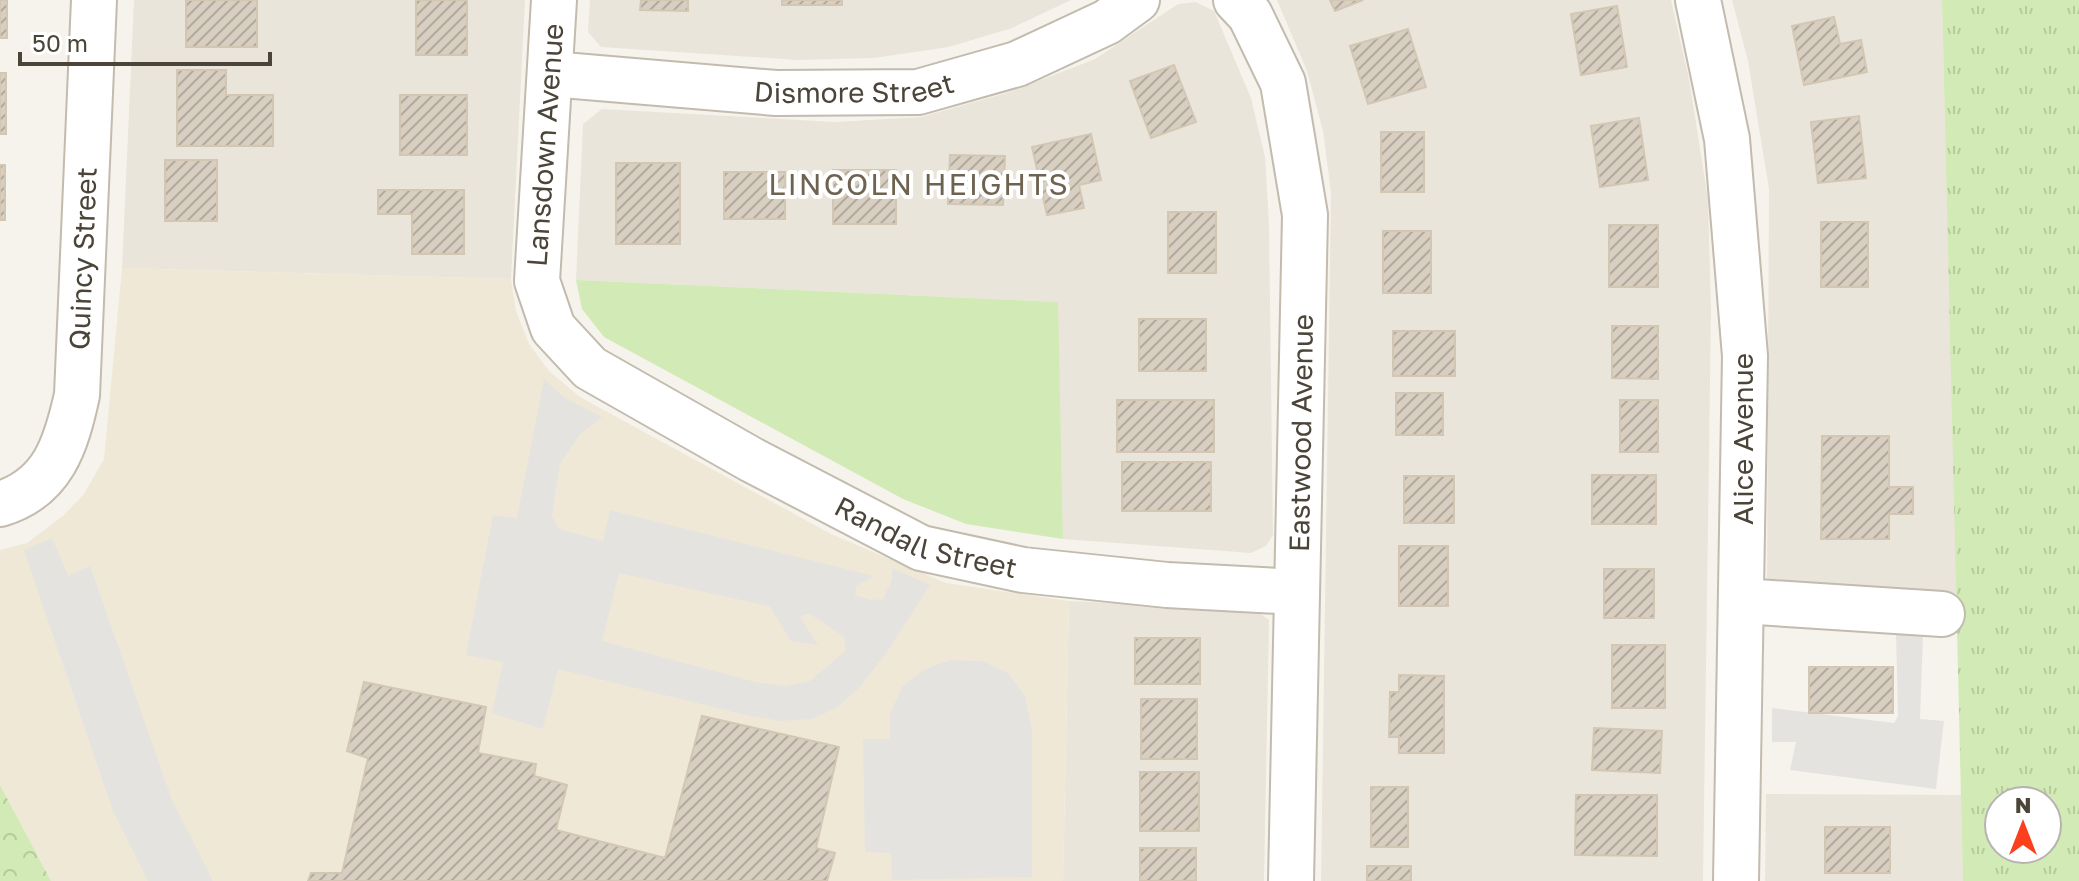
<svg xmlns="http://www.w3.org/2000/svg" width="2079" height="881" viewBox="0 0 2079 881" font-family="'Golos Text',sans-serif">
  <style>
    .residential { fill: #eae5da }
    .education { fill: #efe8d6 }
    .grass { fill: #d2eab5 }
    .forest { fill: url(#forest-crowns) }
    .park { fill: url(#park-tufts); fill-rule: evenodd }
    .parking { fill: #e5e3e0; fill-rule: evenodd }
    .building { fill: url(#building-hatch); stroke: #d3c7b4; stroke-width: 2 }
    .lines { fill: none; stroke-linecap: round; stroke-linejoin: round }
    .minor-casing { stroke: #c2bbae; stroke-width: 48 }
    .minor { stroke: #fff; stroke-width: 44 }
    .labels { text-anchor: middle; stroke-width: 8; stroke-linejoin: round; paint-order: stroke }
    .street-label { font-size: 28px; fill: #4b4439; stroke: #fff }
    .neighbourhood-label { font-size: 30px; letter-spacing: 2px; fill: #6e6250; stroke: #fff }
  </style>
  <defs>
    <pattern id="forest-crowns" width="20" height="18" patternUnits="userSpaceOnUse" patternTransform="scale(2)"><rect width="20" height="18" fill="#d2eab5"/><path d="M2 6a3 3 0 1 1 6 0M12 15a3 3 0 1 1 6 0" fill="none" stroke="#b6ca9c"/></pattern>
    <pattern id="park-tufts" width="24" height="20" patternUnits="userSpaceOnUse" patternTransform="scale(2)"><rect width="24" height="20" fill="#d2eab5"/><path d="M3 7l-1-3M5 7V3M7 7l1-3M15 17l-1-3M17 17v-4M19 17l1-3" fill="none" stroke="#b6ca9c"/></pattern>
    <pattern id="building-hatch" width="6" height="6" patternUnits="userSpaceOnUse" patternTransform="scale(2)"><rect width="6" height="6" fill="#d8cfc1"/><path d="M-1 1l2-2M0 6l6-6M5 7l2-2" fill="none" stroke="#b1aa9e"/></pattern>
  </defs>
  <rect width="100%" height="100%" fill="#f6f3ec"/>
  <g class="residential">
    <path d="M134 0H525L511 279 122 268Z"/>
    <path d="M590 0H1071L1012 28 949 47 874 58 798 60 601 47 588 32Z"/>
    <path d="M1277 0H1671L1689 79 1708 199 1711 310 1703 881H1321L1331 193 1323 131 1307 71Z"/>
    <path d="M1732 0H1942L1957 594 1767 581 1769 189 1748 61Z"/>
    <path d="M1196 2 1214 11 1251 98 1265 157 1269 224 1273 535 1266 546 1251 553 1063 539 1057 302 576 280 583 124 602 109 835 122 921 117 1010 92 1095 59 1178 4Z"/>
    <path d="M1069 601 1254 609 1269 620 1264 881H1063Z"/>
    <path d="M1766 794 1961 795 1963 881H1765Z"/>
  </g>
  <path class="education" d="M122 268 511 279 516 311 529 344 549 371 580 397 831 534 946 583 1069 601 1063 881H51L0 785V550L27 543 64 515 84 494 104 459Z"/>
  <path class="grass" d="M576 280 1058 302 1063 539 966 524 903 499 604 337 582 309Z"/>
  <path class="forest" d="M0 785 51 881H0Z"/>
  <path class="park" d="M1942 0H2079V881H1963ZM1999 801H2047V849H1999Z"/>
  <g class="parking">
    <path d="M544 379 565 398 602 417 579 435 560 464 552 516 559 529 603 541 610 510 874 576 856 586 855 595 871 600 883 599 892 580V568L930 585 887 652 860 687 836 708 812 719 780 721 746 715 558 669 543 729 492 713 503 662 466 655 493 515 517 518ZM619 573 769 606 791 641 818 645 800 617 809 613 844 637 845 651 810 681 785 686 755 682 602 641Z"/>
    <path d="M52 538 68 576 90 566 172 800 213 881H148L113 811 24 550Z"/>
    <path d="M1896 632 1923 635 1920 719 1944 721 1936 789 1790 770 1796 742H1772V708L1894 723 1898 716Z"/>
    <path d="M950 660 982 661 1008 673 1025 696 1032 730V877L892 880 891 853 865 852 863 739H890V714L902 687 923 670Z"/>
  </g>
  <g class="building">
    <rect x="0" y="0" width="7" height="38"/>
    <rect x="186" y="0" width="71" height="47"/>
    <rect x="416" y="0" width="51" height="55"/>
    <path d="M641 0H688V11L640 10Z"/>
    <rect x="782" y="0" width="60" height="5"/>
    <path d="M1330 0H1363L1335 11Z"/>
    <path d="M1617 6 1627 67 1581 75 1571 14Z"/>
    <path d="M1834 17 1840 44 1861 40 1867 72 1804 85 1792 26Z"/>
    <path d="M1408 29 1426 87 1368 104 1350 46Z"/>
    <path d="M1174 65 1196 122 1151 138 1130 81Z"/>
    <path d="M177 70H226V95H273V146H177Z"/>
    <rect x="0" y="73" width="6" height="61"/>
    <rect x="400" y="95" width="67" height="60"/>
    <path d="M1859 116 1866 178 1818 183 1811 122Z"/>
    <path d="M1639 118 1648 180 1600 187 1591 126Z"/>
    <rect x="1381" y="132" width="43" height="60"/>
    <path d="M1091 134 1101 180 1079 185 1084 208 1047 215 1032 147Z"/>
    <path d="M950 155 1005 156 1003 205 948 204Z"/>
    <rect x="165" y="160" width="52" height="61"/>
    <rect x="616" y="163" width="64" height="81"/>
    <rect x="0" y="165" width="5" height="55"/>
    <rect x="833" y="170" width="63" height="54"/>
    <rect x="724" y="172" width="61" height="47"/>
    <path d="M378 190H464V254H412V214H378Z"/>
    <rect x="1168" y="212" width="48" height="61"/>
    <rect x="1821" y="222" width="47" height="65"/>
    <rect x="1609" y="225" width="49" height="62"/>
    <rect x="1383" y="231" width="48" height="62"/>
    <rect x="1139" y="319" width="67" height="52"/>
    <path d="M1612 326H1658V379L1612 378Z"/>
    <rect x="1393" y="331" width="62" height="45"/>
    <rect x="1396" y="393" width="47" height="42"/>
    <rect x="1117" y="400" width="97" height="52"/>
    <rect x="1620" y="400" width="38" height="52"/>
    <path d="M1822 436H1889V487H1913V514H1889V539H1821Z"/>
    <rect x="1122" y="462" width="89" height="49"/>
    <rect x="1592" y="475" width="64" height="49"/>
    <rect x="1404" y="476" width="50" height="47"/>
    <rect x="1399" y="546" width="49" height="60"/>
    <rect x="1604" y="569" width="50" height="49"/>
    <rect x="1135" y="638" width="65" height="46"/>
    <rect x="1612" y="645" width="53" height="63"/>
    <rect x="1809" y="667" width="84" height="46"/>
    <path d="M1399 675 1444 676V753H1399V737H1389L1390 692H1399Z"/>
    <path d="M364 682 486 707 478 753 536 764 534 776 567 785 556 830 665 858 702 716 839 747 816 848 835 853 827 881H308L311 873H342L368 758 347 751Z"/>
    <rect x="1141" y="699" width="56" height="60"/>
    <path d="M1594 728 1662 731 1660 773 1592 770Z"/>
    <rect x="1140" y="772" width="59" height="59"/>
    <rect x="1371" y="787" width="37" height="60"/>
    <path d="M1576 795H1657V856L1575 855Z"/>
    <rect x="1825" y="827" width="65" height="46"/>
    <rect x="1140" y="848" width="56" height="33"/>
    <rect x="1367" y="866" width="44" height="15"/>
  </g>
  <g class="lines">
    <defs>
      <g id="minor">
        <path id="s1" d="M554 0 537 281 553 328 590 368 752 460 921 548 1023 570 1167 585 1297 592"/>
        <path d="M1236 0 1250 15 1283 83 1305 215 1291 881"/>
        <path d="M1698 0 1727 139 1745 356 1736 881"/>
        <path id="s2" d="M551 74 776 93 918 92 1017 64 1107 22 1137 0"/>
        <path id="s3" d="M0 504C53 488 66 445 77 395L94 0"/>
        <path d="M1741 601 1942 614"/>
      </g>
    </defs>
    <use href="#minor" class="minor-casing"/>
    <use href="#minor" class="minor"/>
  </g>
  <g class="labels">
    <g class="street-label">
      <text dy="10" stroke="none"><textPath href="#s2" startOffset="304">Dismore Street</textPath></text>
      <text transform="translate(545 145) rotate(-86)" y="10">Lansdown Avenue</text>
      <text dy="10" stroke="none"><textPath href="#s3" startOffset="278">Quincy Street</textPath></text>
      <text transform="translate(1301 433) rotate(-89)" y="10">Eastwood Avenue</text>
      <text transform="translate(1743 439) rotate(-90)" y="10">Alice Avenue</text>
      <text dy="10" stroke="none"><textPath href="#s1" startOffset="764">Randall Street</textPath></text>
    </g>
    <g class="neighbourhood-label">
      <text x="919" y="195">LINCOLN HEIGHTS</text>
    </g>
  </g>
  <g transform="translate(2023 825)"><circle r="38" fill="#ffffff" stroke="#b7b4b0" stroke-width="2"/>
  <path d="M0-6L14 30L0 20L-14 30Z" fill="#fc3f1d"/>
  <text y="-12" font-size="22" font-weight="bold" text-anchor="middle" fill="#4b4439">N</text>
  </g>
  <path d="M20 52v12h250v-12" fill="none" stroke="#4b4439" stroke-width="4"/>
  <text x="32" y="52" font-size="24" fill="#4b4439" stroke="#ffffff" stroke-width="6" paint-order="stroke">50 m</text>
</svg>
